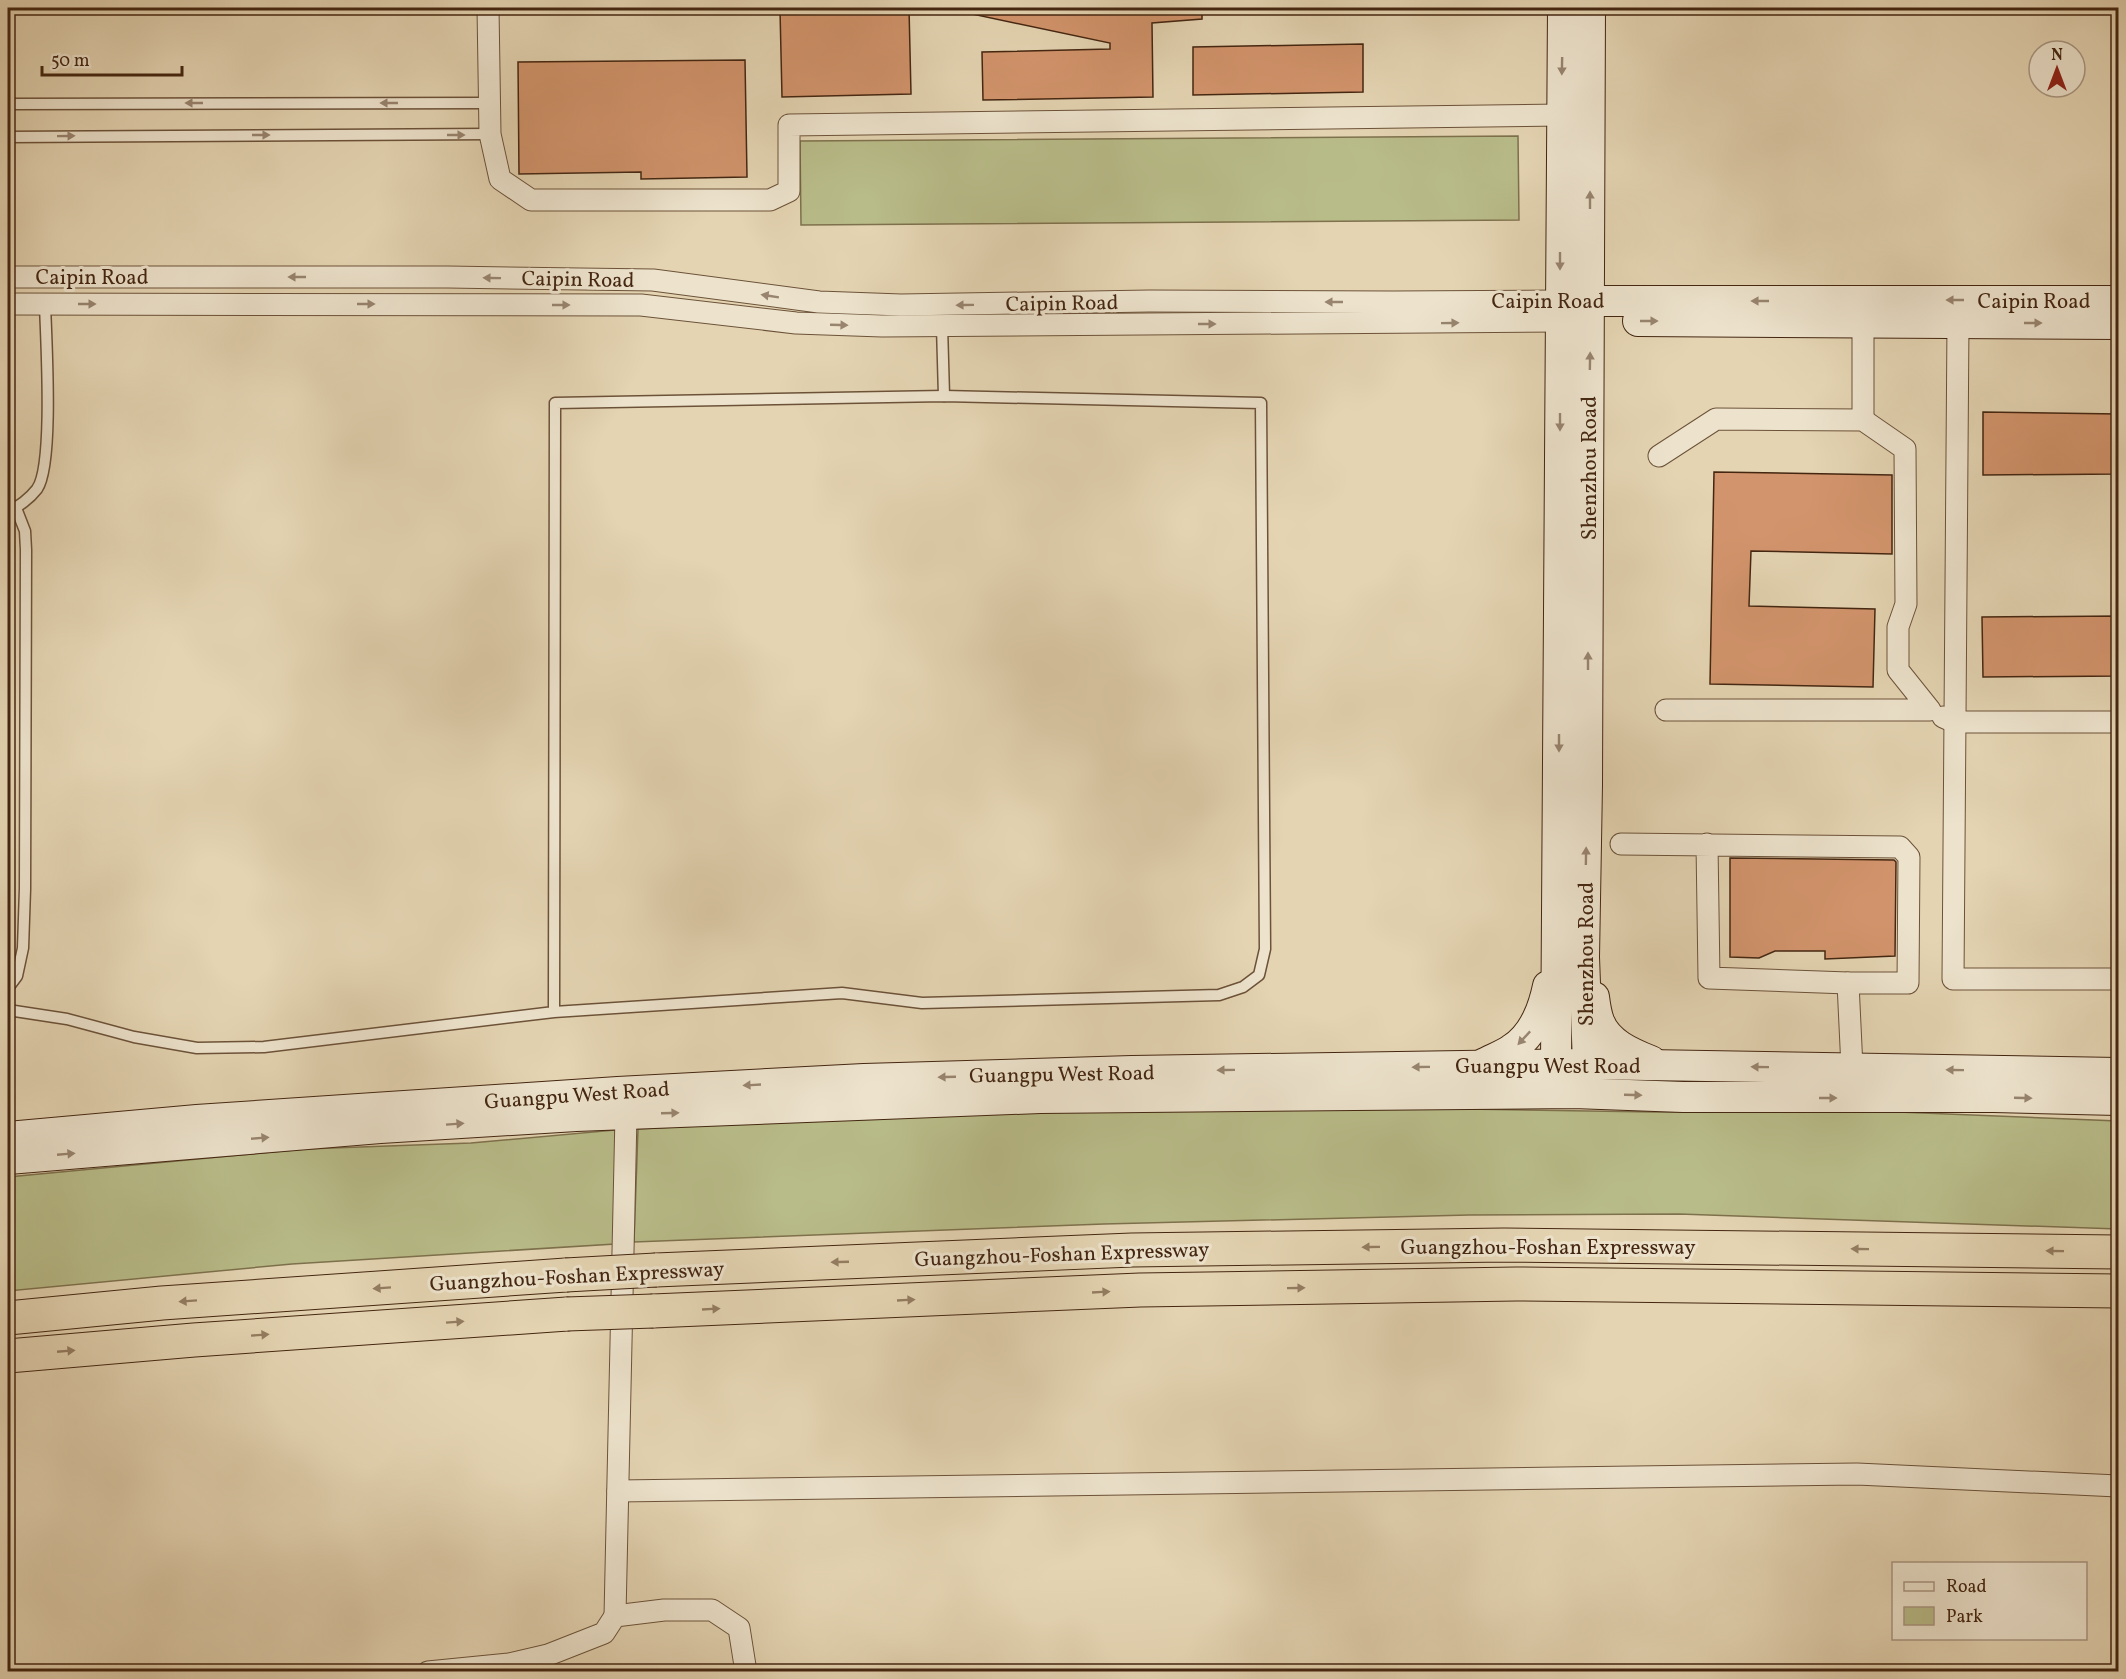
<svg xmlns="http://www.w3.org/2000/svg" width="2126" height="1679" viewBox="0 0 2126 1679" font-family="Vollkorn,serif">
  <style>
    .green { fill: #b8bc89; stroke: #7e714d; stroke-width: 1.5 }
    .building { fill: #d2946c; stroke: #442611; stroke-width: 1.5 }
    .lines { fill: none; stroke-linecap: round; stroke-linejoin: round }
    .lane-casing { stroke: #6c5239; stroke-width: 13 }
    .street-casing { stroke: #6c5239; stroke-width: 23 }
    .secondary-casing { stroke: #442611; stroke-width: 32 }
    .highway-casing { stroke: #442611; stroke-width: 35 }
    .lane { stroke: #ede3cd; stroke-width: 10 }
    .street { stroke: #ede3cd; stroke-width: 21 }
    .secondary { stroke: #ede3cd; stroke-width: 30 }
    .highway { stroke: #e4d4b2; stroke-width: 33 }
    .highway-bridge-casing { stroke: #442611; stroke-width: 35; stroke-linecap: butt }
    .highway-bridge { stroke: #e4d4b2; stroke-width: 33 }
    .oneway { fill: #98846f }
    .oneway2 { fill: #947d62 }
    .labels { text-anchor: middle; stroke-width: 6; stroke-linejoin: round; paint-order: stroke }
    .street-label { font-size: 21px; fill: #442611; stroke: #ede3cd }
  </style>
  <rect width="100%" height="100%" fill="#e4d4b2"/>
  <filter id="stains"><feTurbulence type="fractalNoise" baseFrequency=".00333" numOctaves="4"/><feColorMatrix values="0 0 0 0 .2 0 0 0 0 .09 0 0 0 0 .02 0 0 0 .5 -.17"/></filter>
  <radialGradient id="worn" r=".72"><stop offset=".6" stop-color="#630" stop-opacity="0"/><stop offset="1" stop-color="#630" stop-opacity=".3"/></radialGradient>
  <g class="green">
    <path d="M1518 136 1519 220 801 225 800 141Z"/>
    <path d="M1342 1107 1654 1112 1873 1111 2118 1121V1229L1679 1214 1469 1215 1104 1224 634 1242 638 1129 907 1115Z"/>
    <path d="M615 1130V1244L292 1264 8 1291V1177L305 1149 471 1143Z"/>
  </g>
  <g class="building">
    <path d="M909 8 911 94 782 97 780 10Z"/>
    <path d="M973 8H1202V19L1152 23 1153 97 983 100 982 52 1110 49V43L972 14Z"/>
    <path d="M1363 44V92L1193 95V47Z"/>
    <path d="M745 60 747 177 641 179V172L519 174 518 62Z"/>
    <path d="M1983 412 2118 414V474L1983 475Z"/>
    <path d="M1714 472 1892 475V554L1751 551 1749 606 1875 609 1873 687 1710 684Z"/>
    <path d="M2118 616V676L1983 677 1982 617Z"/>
    <path d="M1730 858 1894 860 1896 862 1895 956 1825 959V951H1775L1759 958 1730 957Z"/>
  </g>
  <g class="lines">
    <defs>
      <g id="lane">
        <path d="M8 104 490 103"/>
        <path d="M8 137 490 134"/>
        <path d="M942 326 944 396"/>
        <path d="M8 510C18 508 30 498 37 489 54 465 46 339 45 304"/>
        <path d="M8 988 17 976 23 948 25 889 26 550 25 531 16 508"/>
        <path d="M8 1010 67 1019 134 1037 197 1048 264 1047 554 1012 842 993 922 1003 1219 995 1243 987 1259 975 1265 949 1261 403 944 396 555 403 554 1012"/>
      </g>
      <g id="street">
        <path d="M488 8 490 134 500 179 531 200H770L789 191V125L1561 115"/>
        <path d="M8 277H448L653 280 819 302 901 305 1149 301 1393 302 1560 301"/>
        <path d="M8 304 641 305 796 323 882 326 1560 321"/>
        <path d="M1863 323V420"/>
        <path d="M1958 323 1953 979H2118"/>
        <path d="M1659 456 1716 419 1863 420 1905 449 1906 604 1898 627V670L1930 710H1666"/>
        <path d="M1943 717 1954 722H2118"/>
        <path d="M1621 844 1900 847 1909 857 1908 983H1848L1709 978 1707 844"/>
        <path d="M1848 983 1852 1068"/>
        <path d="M618 1491 1857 1474 2118 1486"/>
        <path d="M615 1616 626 1115"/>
        <path d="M428 1672 509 1664 548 1655 604 1633 615 1616 664 1610H712L739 1628 746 1672"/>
      </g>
      <g id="secondary">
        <path d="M1563 8 1556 1065 1566 1081"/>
        <path d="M1569 301H2118"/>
        <path d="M1638 321 2118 324"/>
        <path d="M1594 997C1595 1005 1596 1013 1599 1021 1607 1043 1631 1053 1651 1061"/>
        <path d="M1483 1064C1492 1059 1504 1055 1512 1049 1534 1035 1543 1010 1548 986"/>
        <path d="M1579 1082 1588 1064 1584 957 1587 785 1590 8"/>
        <path d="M8 1137 197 1120 374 1108 618 1092 864 1079 1132 1071 1588 1064 2118 1073"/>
        <path d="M8 1159 380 1128 576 1116 1040 1098 1574 1093 1683 1097H1994L2118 1100"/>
      </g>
      <g id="highway">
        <path d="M656 1270 1132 1250 1504 1245 2118 1252"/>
        <path d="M653 1311 1140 1290 1516 1284 2118 1291"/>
        <path d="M8 1318 162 1303 566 1275"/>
        <path d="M8 1356 194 1340 567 1314"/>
      </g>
    </defs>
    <use href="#lane" class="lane-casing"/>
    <use href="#street" class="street-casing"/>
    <use href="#secondary" class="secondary-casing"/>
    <use href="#highway" class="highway-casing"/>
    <use href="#lane" class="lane"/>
    <use href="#street" class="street"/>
    <use href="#secondary" class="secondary"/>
    <use href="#highway" class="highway"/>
    <defs>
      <g id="highway-bridge">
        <path d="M566 1275 656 1270"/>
        <path d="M567 1314 653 1311"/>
      </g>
    </defs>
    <use href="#highway-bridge" class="highway-bridge-casing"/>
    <use href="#highway-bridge" class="highway-bridge"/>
  </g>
  <defs><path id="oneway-solid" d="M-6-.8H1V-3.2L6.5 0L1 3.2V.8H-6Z" transform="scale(1.5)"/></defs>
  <g class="oneway">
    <use href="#oneway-solid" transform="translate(1562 66) rotate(91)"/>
    <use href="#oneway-solid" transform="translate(194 103) rotate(-180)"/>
    <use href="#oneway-solid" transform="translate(389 103) rotate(-180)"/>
    <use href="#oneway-solid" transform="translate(261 135)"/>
    <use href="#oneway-solid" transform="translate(456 135)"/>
    <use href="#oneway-solid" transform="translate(66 136) rotate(-1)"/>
    <use href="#oneway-solid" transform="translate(1590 200) rotate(-90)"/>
    <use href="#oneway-solid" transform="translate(1560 261) rotate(90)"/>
    <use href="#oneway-solid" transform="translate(297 277) rotate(180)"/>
    <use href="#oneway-solid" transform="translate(492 278) rotate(-179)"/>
    <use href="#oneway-solid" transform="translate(770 296) rotate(-171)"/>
    <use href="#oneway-solid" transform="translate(1955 300) rotate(180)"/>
    <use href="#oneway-solid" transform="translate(1760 301) rotate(-180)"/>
    <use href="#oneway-solid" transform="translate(1334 302) rotate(-180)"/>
    <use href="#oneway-solid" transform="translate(87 304)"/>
    <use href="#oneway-solid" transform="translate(366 304)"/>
    <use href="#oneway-solid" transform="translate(561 305)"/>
    <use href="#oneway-solid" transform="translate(965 305) rotate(179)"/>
    <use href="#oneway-solid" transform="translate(1649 321)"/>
    <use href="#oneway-solid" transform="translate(1450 323) rotate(-1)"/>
    <use href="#oneway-solid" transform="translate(2033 323)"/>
    <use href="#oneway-solid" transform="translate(1207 324)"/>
    <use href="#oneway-solid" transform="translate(839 325) rotate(2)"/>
    <use href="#oneway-solid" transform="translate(1590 361) rotate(-89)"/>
    <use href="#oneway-solid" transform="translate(1560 422) rotate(90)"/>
    <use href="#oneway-solid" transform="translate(1588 661) rotate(-90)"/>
    <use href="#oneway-solid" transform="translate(1559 743) rotate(90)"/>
    <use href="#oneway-solid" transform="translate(1586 856) rotate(-89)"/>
    <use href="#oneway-solid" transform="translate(1524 1038) rotate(133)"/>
    <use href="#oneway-solid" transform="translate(1421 1067) rotate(179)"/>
    <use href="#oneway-solid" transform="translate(1760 1067) rotate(-179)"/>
    <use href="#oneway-solid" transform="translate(1226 1070) rotate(179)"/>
    <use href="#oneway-solid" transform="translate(1955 1070) rotate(-179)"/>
    <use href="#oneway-solid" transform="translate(947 1077) rotate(178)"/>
    <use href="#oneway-solid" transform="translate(752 1085) rotate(177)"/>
    <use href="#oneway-solid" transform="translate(1633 1095) rotate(2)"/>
    <use href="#oneway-solid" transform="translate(1828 1098)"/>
    <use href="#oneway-solid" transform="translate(2023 1098) rotate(2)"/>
    <use href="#oneway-solid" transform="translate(670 1113) rotate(-2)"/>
    <use href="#oneway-solid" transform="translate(455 1124) rotate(-4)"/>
    <use href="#oneway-solid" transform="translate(260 1138) rotate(-5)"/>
    <use href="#oneway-solid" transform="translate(66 1154) rotate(-5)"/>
  </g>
  <g class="oneway2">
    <use href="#oneway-solid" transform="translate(1371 1247) rotate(179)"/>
    <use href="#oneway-solid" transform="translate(1860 1249) rotate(-179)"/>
    <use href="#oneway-solid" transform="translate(2055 1251) rotate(-179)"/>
    <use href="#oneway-solid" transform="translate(840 1262) rotate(178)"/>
    <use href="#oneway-solid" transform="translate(382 1288) rotate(176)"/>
    <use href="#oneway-solid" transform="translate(1296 1288) rotate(-1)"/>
    <use href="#oneway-solid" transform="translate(1101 1292) rotate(-3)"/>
    <use href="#oneway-solid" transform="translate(906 1300) rotate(-3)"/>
    <use href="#oneway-solid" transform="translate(188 1301) rotate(176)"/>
    <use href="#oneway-solid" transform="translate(711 1309) rotate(-3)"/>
    <use href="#oneway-solid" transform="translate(455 1322) rotate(-4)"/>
    <use href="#oneway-solid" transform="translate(260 1335) rotate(-4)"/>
    <use href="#oneway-solid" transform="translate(66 1351) rotate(-5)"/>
  </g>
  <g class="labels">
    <g class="street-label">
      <text x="92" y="284">Caipin Road</text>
      <text transform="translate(578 279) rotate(1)" y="7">Caipin Road</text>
      <text x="1548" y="308">Caipin Road</text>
      <text x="2034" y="308">Caipin Road</text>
      <text transform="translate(1062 303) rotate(-1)" y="7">Caipin Road</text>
      <text transform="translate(1589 468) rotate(-90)" y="7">Shenzhou Road</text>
      <text transform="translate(1586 954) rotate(-90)" y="7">Shenzhou Road</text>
      <text x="1548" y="1073">Guangpu West Road</text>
      <text transform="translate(1062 1074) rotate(-1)" y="7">Guangpu West Road</text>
      <text transform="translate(577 1095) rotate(-4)" y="7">Guangpu West Road</text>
      <text x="1548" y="1254">Guangzhou-Foshan Expressway</text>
      <text transform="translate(1062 1254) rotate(-2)" y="7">Guangzhou-Foshan Expressway</text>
      <text transform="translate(577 1276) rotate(-3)" y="7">Guangzhou-Foshan Expressway</text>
    </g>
  </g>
  <rect width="2126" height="1679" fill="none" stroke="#e4d4b2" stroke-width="30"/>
  <rect x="9" y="9" width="2108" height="1661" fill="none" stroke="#442611" stroke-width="3"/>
  <rect x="15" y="15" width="2096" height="1649" fill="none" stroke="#442611" stroke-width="1.5"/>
  <rect x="1892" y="1562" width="195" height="78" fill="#ede3cd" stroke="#a99782" stroke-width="1.5"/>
  <rect x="1904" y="1582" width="30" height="9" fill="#ede3cd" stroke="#a99782" stroke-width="1.5"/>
  <text x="1946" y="1592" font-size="18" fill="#442611">Road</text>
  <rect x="1904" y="1607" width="30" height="18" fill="#b8bc89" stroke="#a99782" stroke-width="1.5"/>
  <text x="1946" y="1622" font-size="18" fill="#442611">Park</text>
  <g transform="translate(2057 69)"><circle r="28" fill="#ede3cd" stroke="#a99782" stroke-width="1.5"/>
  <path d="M0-4.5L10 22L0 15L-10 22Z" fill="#8f2418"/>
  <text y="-9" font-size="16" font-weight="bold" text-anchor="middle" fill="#442611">N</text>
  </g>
  <path d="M42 66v9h140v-9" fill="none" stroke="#442611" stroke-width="3"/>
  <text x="51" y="66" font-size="18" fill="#442611" stroke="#ede3cd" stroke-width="4.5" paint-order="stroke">50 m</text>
  <rect width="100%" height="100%" filter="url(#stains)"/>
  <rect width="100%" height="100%" fill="url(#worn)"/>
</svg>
